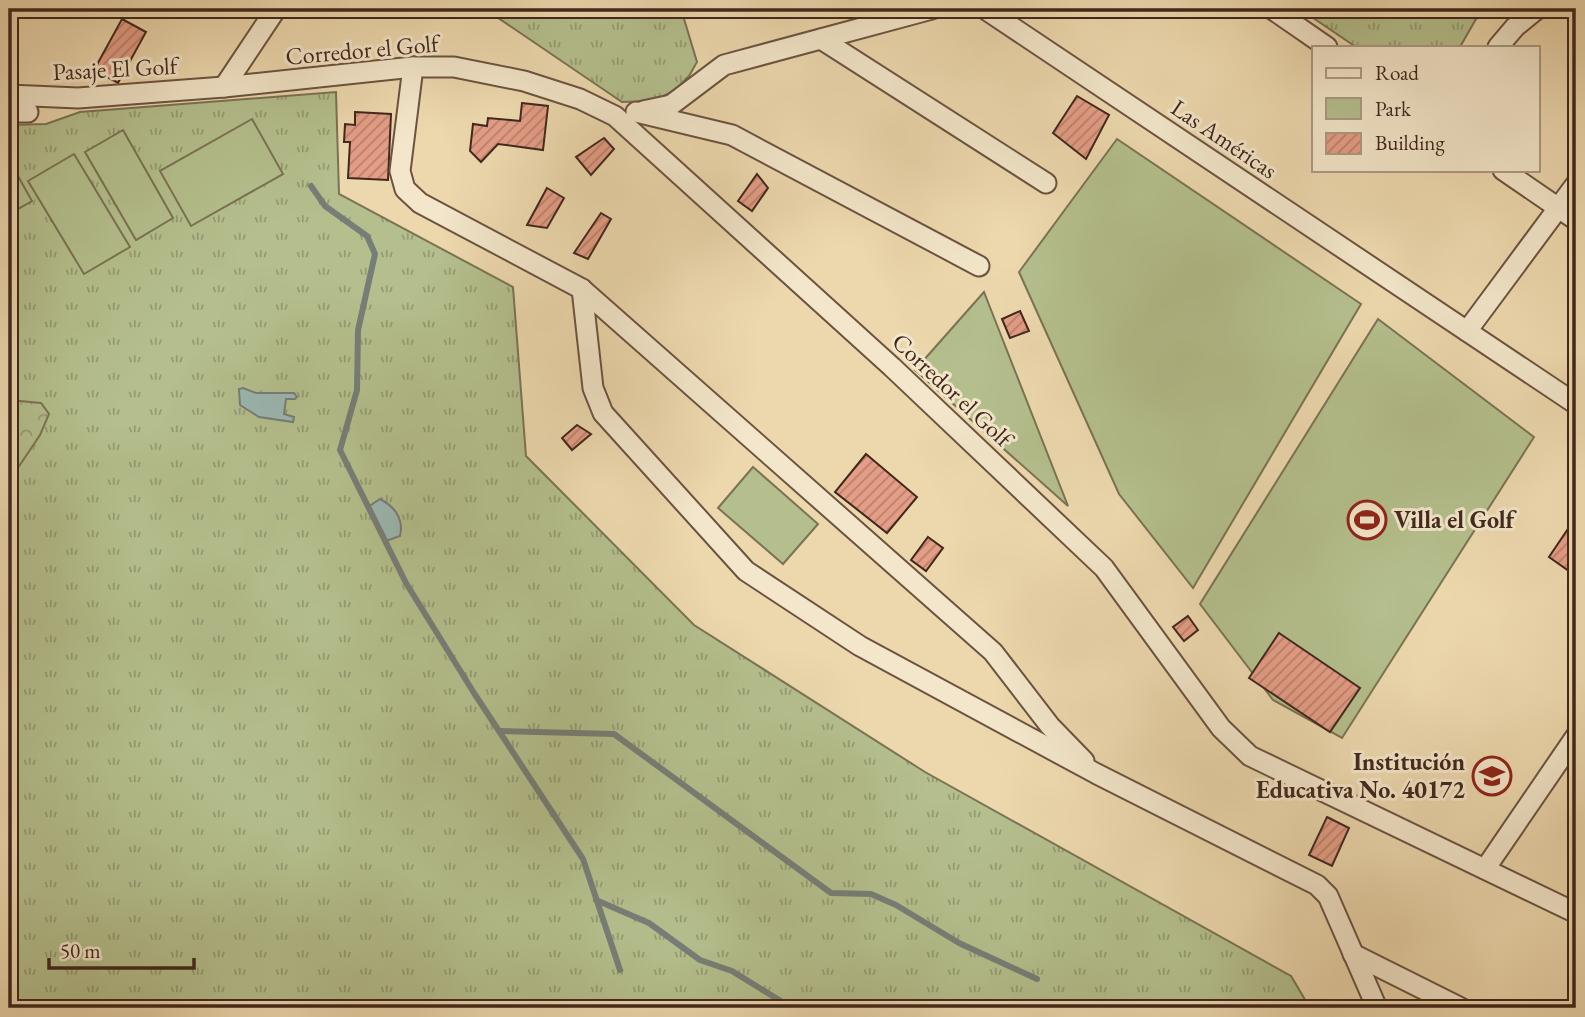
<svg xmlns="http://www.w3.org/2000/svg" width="1585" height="1017" viewBox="0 0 1585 1017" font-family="'EB Garamond',serif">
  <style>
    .grass { fill: url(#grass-tufts); stroke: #7a7354; stroke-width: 2 }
    .forest { fill: url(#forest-crowns); stroke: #7a7354; stroke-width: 2 }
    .park { fill: #b4bf8d; stroke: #7a7354; stroke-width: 2 }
    .water { fill: #9bb8b3; stroke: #777e77; stroke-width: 2 }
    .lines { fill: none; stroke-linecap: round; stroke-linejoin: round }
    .stream { stroke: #777e77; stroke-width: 6 }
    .building { fill: url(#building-hatch); stroke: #41271c; stroke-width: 2 }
    .minor-casing { stroke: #6c5340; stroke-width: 23 }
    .minor { stroke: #f3e6ca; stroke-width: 19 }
    .labels { text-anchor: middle; stroke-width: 6; stroke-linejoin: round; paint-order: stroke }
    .street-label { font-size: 24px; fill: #41271c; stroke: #f3e6ca }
    .poi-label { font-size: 24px; font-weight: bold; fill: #41271c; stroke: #f3e6ca; text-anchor: start }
  </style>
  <defs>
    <pattern id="grass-tufts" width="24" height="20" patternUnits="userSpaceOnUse" patternTransform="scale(1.75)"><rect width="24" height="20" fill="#b4bf8d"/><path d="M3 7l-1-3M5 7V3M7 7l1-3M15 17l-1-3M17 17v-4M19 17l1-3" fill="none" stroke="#949b72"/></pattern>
    <pattern id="forest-crowns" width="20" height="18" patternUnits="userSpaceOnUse" patternTransform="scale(1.75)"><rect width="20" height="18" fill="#b4bf8d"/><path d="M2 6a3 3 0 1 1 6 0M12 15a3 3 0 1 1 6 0" fill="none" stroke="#949b72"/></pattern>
    <pattern id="building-hatch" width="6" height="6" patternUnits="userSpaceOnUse" patternTransform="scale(1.75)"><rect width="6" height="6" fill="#e49d86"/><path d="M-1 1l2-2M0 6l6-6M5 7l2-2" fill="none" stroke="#ba806d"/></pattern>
  </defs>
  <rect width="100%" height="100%" fill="#edd8ae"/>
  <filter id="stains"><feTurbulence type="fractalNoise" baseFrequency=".00286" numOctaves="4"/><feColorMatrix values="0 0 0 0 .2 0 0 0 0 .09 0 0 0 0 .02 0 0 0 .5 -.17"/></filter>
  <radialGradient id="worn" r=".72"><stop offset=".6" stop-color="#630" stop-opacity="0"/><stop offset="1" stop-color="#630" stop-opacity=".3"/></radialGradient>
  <g class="grass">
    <path d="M485 9H681L697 62 689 76 674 91 653 101 622 102Z"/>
    <path d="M1300 9H1495L1476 19 1460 47H1356Z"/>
    <path d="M336 92 339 194 513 287 526 456 694 625 925 772 1291 976 1310 1008H9V125L46 124 80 112Z"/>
  </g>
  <path class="forest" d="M9 400 41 403 49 414 40 435 9 481Z"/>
  <g class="park">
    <path d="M252 119 283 174 191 226 160 171Z"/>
    <path d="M123 130 173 218 136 240 85 152Z"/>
    <path d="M1117 139 1361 304 1193 588 1119 494 1019 272Z"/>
    <path d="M74 154 130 247 84 274 28 181Z"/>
    <path d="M9 160 32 201 9 214V159Z"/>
    <path d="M984 292 1068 506 915 370Z"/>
    <path d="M1378 319 1534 437 1342 738 1273 700 1200 604Z"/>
    <path d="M753 467 818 524 783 564 718 508Z"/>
  </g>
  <g class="water">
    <path d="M243 388 256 393H294L297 397 295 399H286L284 414 294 417 293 422 259 417 240 405 239 389Z"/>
    <path d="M380 499C395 507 404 519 400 536L386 541 368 507Z"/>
  </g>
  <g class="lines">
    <g class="stream">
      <path d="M311 186 325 206 367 236 375 254 358 330 357 390 340 450 406 583 474 693 583 859 620 970"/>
      <path d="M500 731 614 734 831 893 871 894 896 905 959 943 1037 979"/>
      <path d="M596 900 649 923 700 960 732 971 792 1008"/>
      <path d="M9 1007 10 1008"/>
    </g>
  </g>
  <g class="building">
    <path d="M122 19 146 32 118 83 94 70Z"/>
    <path d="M1077 96 1109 115 1086 159 1053 133Z"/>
    <path d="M522 103 548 106 543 150 498 144 481 162 470 151 473 124 487 126 488 118 520 121Z"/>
    <path d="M355 112 391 114 388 180 348 178 350 142H344L345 124 355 125Z"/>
    <path d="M604 138 614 149 591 175 576 157Z"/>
    <path d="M757 174 768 188 752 211 738 201Z"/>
    <path d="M547 188 564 198 547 228 527 225Z"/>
    <path d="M601 213 611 219 588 259 574 253Z"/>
    <path d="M1020 311 1029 331 1010 338 1002 319Z"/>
    <path d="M577 425 591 434 572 450 562 438Z"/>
    <path d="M866 454 917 497 887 533 835 492Z"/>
    <path d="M1576 517V576L1549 557Z"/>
    <path d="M928 537 943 548 926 571 911 560Z"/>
    <path d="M1188 616 1198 630 1184 641 1173 627Z"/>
    <path d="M1279 633 1360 688 1330 732 1249 678Z"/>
    <path d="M1327 817 1349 828 1332 866 1309 855Z"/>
  </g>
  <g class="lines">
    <defs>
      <g id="minor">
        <path d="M985 9 1576 404"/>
        <path d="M1272 9 1327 47"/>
        <path d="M821 39 1046 183"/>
        <path d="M1498 47 1515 27 1537 9"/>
        <path d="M413 67 400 171 405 189 420 203 582 289 993 652 1050 726 1084 761"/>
        <path d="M224 87 276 9"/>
        <path d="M9 95 78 98 224 87 413 67H454L524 81 580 99 615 116 892 367 1104 568 1221 728 1250 756 1576 913"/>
        <path d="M643 111 671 105 724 65 932 9"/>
        <path d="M9 112H28"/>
        <path d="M636 112 732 135 979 266"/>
        <path d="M1503 170 1576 220"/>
        <path d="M582 289 593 388 603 413 746 571 860 646 1097 774 1317 885 1328 896 1377 1008"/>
        <path d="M1467 331 1576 184"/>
        <path d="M1485 869 1576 736"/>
        <path d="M1353 954 1461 1008"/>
      </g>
    </defs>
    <use href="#minor" class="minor-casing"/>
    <use href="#minor" class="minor"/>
  </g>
  <defs>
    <symbol id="stadium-ring" viewBox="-11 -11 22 22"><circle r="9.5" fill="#f3e6ca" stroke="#8f2418" stroke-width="1.5"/><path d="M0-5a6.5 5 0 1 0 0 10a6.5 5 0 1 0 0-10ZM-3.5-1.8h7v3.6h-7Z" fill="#8f2418"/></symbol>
    <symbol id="school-ring" viewBox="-11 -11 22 22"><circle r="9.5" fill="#f3e6ca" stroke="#8f2418" stroke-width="1.5"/><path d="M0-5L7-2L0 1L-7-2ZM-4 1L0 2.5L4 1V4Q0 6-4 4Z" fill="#8f2418"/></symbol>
  </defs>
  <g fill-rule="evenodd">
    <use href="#stadium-ring" x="1345" y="498" width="44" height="44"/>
    <use href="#school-ring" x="1470" y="754" width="44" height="44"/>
  </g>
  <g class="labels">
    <g class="street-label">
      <text transform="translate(362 50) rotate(-5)" y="8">Corredor el Golf</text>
      <text transform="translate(115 69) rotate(-3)" y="8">Pasaje El Golf</text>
      <text transform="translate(1224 139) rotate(34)" y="8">Las Américas</text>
      <text transform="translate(952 390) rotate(43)" y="8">Corredor el Golf</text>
    </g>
    <g class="poi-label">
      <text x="1394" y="528">Villa el Golf</text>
      <text x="1465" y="770" text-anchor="end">Institución<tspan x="1465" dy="28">Educativa No. 40172</tspan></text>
    </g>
  </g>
  <rect width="1585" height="1017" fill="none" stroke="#edd8ae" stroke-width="35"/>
  <rect x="10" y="10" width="1564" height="996" fill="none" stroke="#41271c" stroke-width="3.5"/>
  <rect x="18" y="18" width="1550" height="982" fill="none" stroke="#41271c" stroke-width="2"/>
  <rect x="1312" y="46" width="228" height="126" fill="#f3e6ca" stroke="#ac9a84" stroke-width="2"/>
  <rect x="1326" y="68" width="35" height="10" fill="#f3e6ca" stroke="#ac9a84" stroke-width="2"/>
  <text x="1375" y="80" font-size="21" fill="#41271c">Road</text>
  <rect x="1326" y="98" width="35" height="21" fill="#b4bf8d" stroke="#ac9a84" stroke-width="2"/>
  <text x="1375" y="116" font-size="21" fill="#41271c">Park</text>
  <rect x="1326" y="133" width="35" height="21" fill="url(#building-hatch)" stroke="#ac9a84" stroke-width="2"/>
  <text x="1375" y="150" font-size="21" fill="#41271c">Building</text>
  <path d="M49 958v10h145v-10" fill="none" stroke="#41271c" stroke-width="3.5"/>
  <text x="60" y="958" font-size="21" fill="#41271c" stroke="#f3e6ca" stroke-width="5" paint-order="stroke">50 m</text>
  <rect width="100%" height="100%" filter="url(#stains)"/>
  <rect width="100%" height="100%" fill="url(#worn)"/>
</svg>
